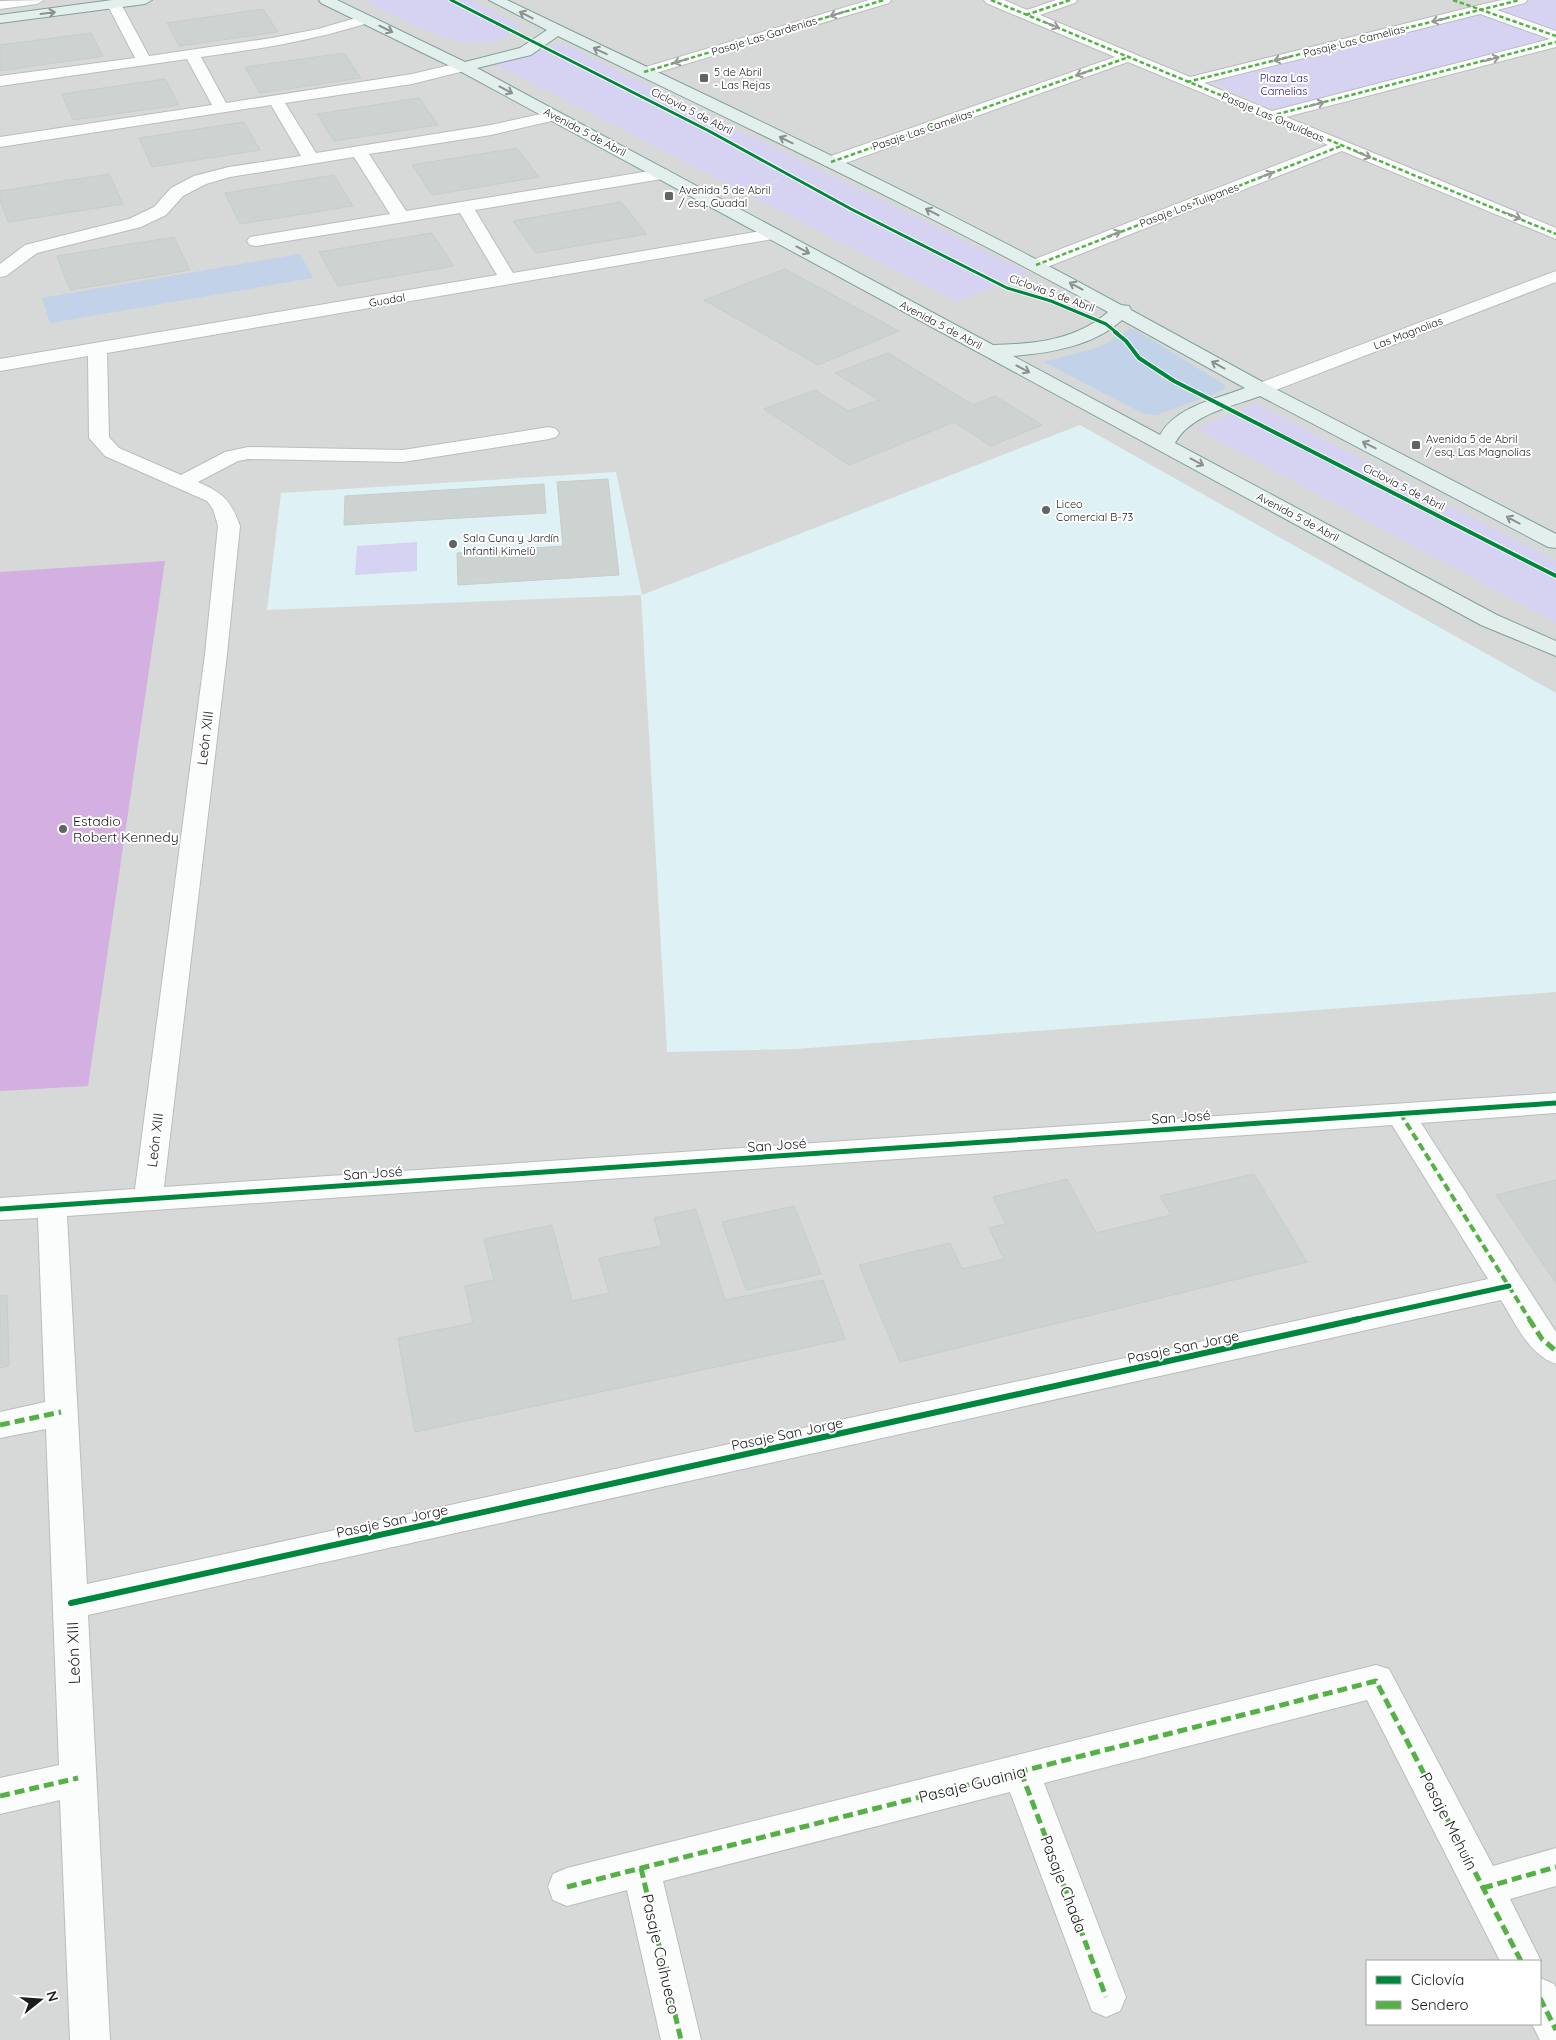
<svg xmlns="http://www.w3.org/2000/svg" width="1556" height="2040" viewBox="0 0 1556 2040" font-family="Quicksand,sans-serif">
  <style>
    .residential { fill: #d6d9d8; fill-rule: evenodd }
    .education { fill: #def2f5 }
    .grass { fill: #c2d2e8 }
    .park { fill: #d6d2f1 }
    .pitch { fill: #d3afe2 }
    .building { fill: #cdd3d1; stroke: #c6cdcb }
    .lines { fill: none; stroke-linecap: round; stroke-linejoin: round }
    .minor-casing { stroke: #bbbdbd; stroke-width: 2 }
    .major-casing { stroke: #82a09a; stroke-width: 2 }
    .path { stroke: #d8e9dc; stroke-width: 2; stroke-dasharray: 1 1; stroke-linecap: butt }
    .minor { fill: #fbfcfc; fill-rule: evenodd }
    .major { fill: #e3efec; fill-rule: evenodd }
    .quiet-far2 { stroke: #55b145; stroke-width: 2.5; stroke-dasharray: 4.5 2.5; stroke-linecap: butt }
    .quiet-far1 { stroke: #55b145; stroke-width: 4; stroke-dasharray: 8 4; stroke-linecap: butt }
    .quiet { stroke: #55b145; stroke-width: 5; stroke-dasharray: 10 5; stroke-linecap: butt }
    .cycleway-far3-casing { stroke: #fff; stroke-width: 5 }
    .cycleway-far2-casing { stroke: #fff; stroke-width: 6 }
    .cycleway-far1-casing { stroke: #fff; stroke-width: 8 }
    .cycleway-casing { stroke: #fff; stroke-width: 9 }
    .cycleway-far3 { stroke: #00873e; stroke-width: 3 }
    .cycleway-far2 { stroke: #00873e; stroke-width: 4 }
    .cycleway-far1 { stroke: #00873e; stroke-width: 5 }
    .cycleway { stroke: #00873e; stroke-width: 6 }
    .oneway { stroke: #89908e }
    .oneway2 { stroke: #979797 }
    .poi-dot { fill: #626464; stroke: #fff; stroke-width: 2 }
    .labels { text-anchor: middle; stroke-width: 4; stroke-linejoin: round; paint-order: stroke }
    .far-street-label { font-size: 11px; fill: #1c1c1c; stroke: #fff }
    .far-poi-label { font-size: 11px; fill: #1c1c1c; stroke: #fff; text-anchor: start }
    .far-park-label { font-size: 11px; fill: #240c78; stroke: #fff }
    .street-label { font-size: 14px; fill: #1c1c1c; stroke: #fff }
    .poi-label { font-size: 14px; fill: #1c1c1c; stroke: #fff; text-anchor: start }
    .near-street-label { font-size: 16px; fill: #1c1c1c; stroke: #fff }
  </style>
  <rect width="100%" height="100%" fill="#e4eae9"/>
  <path class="residential" d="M0 0H1556V2040H0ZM1367 1961H1540V2024H1367Z"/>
  <path class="education" d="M1080 425 1556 693V992L796 1049 667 1052 641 595 267 610 281 493 616 472 642 595Z"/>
  <g class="grass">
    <path d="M300 254 313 278 50 323 42 298Z"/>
    <path d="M1132 328 1225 385 1224 390 1157 415 1144 414 1044 362 1100 347Z"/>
  </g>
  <g class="park">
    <path d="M364 0H471L520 25C515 29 508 37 502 39 459 54 402 19 364 0Z"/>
    <path d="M1533 0H1556V38L1279 109 1266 107 1213 82 1217 78Z"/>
    <path d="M561 43 1029 273 957 302 493 63Z"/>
    <path d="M1255 403 1556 561V623L1197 429Z"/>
    <path d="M417 542V571L355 575 357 546Z"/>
  </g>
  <path class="pitch" d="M165 561 88 1086 0 1091V572Z"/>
  <g class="building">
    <path d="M263 9 278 32 179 46 167 23Z"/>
    <path d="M91 33 103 56 0 71V45Z"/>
    <path d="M344 53 361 78 260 93 245 67Z"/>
    <path d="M165 79 179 105 73 120 62 94Z"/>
    <path d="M419 98 438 125 334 141 317 114Z"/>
    <path d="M244 122 260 150 152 167 139 138Z"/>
    <path d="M517 148 539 177 432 195 412 165Z"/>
    <path d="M109 174 123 204 8 222 0 200V191Z"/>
    <path d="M334 175 353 206 240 224 225 193Z"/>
    <path d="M621 202 647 234 536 253 513 221Z"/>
    <path d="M432 233 454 266 338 286 319 252Z"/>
    <path d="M174 237 190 270 70 290 57 256Z"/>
    <path d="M785 269 899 331 818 365 704 300Z"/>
    <path d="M888 353 973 405 995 396 1042 425 991 446 954 422 849 465 764 409 815 390 848 411 879 400 835 373Z"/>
    <path d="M608 479 619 575 458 585 457 553 563 546 557 482Z"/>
    <path d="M544 484 546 513 344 525 345 496Z"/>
    <path d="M1254 1174 1307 1262 900 1362 859 1265 950 1243 962 1269 1004 1259 989 1228 1006 1224 993 1197 1067 1179 1096 1233 1171 1215 1160 1196Z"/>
    <path d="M1556 1180V1283L1496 1195Z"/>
    <path d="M794 1206 821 1274 746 1290 722 1222Z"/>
    <path d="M696 1209 725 1300 823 1280 845 1339 415 1432 398 1338 473 1323 465 1286 494 1280 484 1239 552 1225 572 1301 609 1293 599 1258 662 1246 654 1218Z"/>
    <path d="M7 1295 9 1366 0 1368V1296Z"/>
  </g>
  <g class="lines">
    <defs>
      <g id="minor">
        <path d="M44 0 37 4 0 9V1Z"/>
        <path d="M113 0 119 1 121 4 149 56 272 38 318 29 366 15 373 19 371 22C315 40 260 49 201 57L226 103 412 74 463 62 471 67 468 70 412 84 285 103 316 153 491 125 554 111 562 116 560 119 491 135 369 154 406 211 662 169 668 170 670 174 668 178 662 179 475 210 513 273 773 229 779 230 782 234 779 238 773 239 107 353 109 437 119 448 181 475 225 452 248 447 403 450 549 427 556 429 559 433 556 437 549 439 403 462 248 459 238 461 198 482C224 494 230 499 240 526L227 654 164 1187 1556 1093V1113L1421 1123 1556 1332V1364C1528 1354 1516 1324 1501 1300L88 1615 110 2040H70L60 1800 0 1814V1778L59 1765 46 1429 0 1438V1412L45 1402 38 1218 0 1220V1198L135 1189 205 654 218 526 213 509 207 501 105 456 89 438 88 356 0 371V359L497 275 460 213 256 246 250 245 247 241 250 237 256 236 390 214 354 157 230 177 206 184 183 196 166 215 141 227 37 253 6 276 0 277V264L25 245 129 219 154 207 171 188 194 176 229 167 301 156 271 105 0 147V137L212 105 187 59 0 86V76L135 58 107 4ZM1392 1125 1488 1279 87 1584 67 1216Z"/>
        <path d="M869 0H891L889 3 649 75H639L636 72 639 69Z"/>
        <path d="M984 0H1004L1027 10 1056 0H1077L1075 3 1040 15 1190 77 1480 5 1502 0H1527L1525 3 1497 10 1556 31V47L1286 117 1556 228V239L1342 151 1042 269H1030L1027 265 1030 261 1328 145 1128 62 837 166H825L823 162 825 158 1115 57 986 3ZM1480 14 1550 39 1272 111 1204 83Z"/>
        <path d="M1556 271V282L1268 393H1254L1251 389 1254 385Z"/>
        <path d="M1376 1665 1389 1669 1493 1866 1556 1848V1886L1510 1899 1541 1961 1540 1963V1961H1500L1367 1700 1044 1783 1126 1997 1120 2011 1106 2017 1092 2011 1010 1792 663 1881 701 2040H661L627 1890 567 1906 553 1900 548 1887 553 1874 567 1868Z"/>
        <path d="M1540 1978 1554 1984 1556 1988V2040H1540L1532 2024H1540Z"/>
      </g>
      <g id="major">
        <path d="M112 0H152L145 4 0 23V15Z"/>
        <path d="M319 0H337L465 62 520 48 547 30 489 0H507C713 99 921 195 1121 305L1129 306 1131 310 1268 385 1556 534V548L1548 547 1260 396C1231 407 1191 414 1175 443L1497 615 1556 641V656L1481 625 458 70 321 3ZM558 36C743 126 929 213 1108 312 1077 340 1034 344 993 345L477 68 531 55ZM1122 320 1245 388C1217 399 1176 406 1160 435L1013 356C1051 353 1093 346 1122 320Z"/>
      </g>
    </defs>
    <use href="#minor" class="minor-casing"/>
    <use href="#major" class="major-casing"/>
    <path class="path" d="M766 185 779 180"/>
    <use href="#minor" class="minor"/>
    <use href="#major" class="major"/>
    <g class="quiet-far2">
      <path d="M991 0 1556 234"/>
      <path d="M1453 0 1556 36"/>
      <path d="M1026 15 1070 0"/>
      <path d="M644 72 884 0"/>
      <path d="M1187 82 1520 0"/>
      <path d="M1270 116 1556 42"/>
      <path d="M831 162 1129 57"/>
      <path d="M1036 265 1341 146"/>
    </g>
    <path class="quiet-far1" d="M1400 1113 1530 1320"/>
    <g class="quiet">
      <path d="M1529 1319 1542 1339 1556 1351"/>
      <path d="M0 1425 61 1412"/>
      <path d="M1021 1772 1106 1997"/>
      <path d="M0 1796 78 1778"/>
      <path d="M641 1868 681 2040"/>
      <path d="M567 1887 1376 1681 1521 1961"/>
      <path d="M1483 1888 1556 1867"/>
      <path d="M1540 1998 1556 2030"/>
    </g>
    <defs>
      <path id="cycleway-far3" d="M451 0 709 131 851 209 1007 288 1051 301 1106 324 1117 333"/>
      <path id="cycleway-far2" d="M1115 332 1126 341 1139 358 1174 381 1556 576"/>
      <g id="cycleway-far1">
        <path d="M0 1209 1556 1103"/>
        <path d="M1353 1320 1509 1286"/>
      </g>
      <path id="cycleway" d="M71 1603 1359 1319"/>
    </defs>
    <use href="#cycleway-far3" class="cycleway-far3-casing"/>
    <use href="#cycleway-far2" class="cycleway-far2-casing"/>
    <use href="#cycleway-far1" class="cycleway-far1-casing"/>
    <use href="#cycleway" class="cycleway-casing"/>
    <use href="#cycleway-far3" class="cycleway-far3"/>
    <use href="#cycleway-far2" class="cycleway-far2"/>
    <use href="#cycleway-far1" class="cycleway-far1"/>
    <use href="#cycleway" class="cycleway"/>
  </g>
  <defs><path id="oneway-shaft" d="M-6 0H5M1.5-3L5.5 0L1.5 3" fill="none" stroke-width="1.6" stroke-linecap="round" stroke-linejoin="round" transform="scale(1.25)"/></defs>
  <g class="oneway">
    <use href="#oneway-shaft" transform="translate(48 13) rotate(-7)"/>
    <use href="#oneway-shaft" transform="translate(526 15) rotate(-153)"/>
    <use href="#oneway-shaft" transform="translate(386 29) rotate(26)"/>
    <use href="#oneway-shaft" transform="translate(600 51) rotate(-155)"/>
    <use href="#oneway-shaft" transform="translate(506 90) rotate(28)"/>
    <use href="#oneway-shaft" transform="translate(786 140) rotate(-154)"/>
    <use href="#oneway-shaft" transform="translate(932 212) rotate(-153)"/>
    <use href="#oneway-shaft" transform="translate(803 250) rotate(28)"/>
    <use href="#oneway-shaft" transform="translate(1076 286) rotate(-152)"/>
    <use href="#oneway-shaft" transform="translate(1218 365) rotate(-151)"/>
    <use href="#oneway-shaft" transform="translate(1023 369) rotate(28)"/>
    <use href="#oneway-shaft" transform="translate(1369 445) rotate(-153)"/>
    <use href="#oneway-shaft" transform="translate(1197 462) rotate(28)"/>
    <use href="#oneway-shaft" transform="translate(1513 520) rotate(-152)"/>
  </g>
  <g class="oneway2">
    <use href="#oneway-shaft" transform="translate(837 14) rotate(163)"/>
    <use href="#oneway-shaft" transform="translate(1439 20) rotate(166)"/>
    <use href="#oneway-shaft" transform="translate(1052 25) rotate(22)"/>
    <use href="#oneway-shaft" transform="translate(1281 59) rotate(166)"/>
    <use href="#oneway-shaft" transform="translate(1492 59) rotate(-15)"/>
    <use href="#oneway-shaft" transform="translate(681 61) rotate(163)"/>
    <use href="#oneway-shaft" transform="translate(1083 73) rotate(161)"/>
    <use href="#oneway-shaft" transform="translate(1317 104) rotate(-15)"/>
    <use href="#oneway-shaft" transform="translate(1364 155) rotate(22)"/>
    <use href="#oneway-shaft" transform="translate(1266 175) rotate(-21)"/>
    <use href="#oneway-shaft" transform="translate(1514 216) rotate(22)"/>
    <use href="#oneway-shaft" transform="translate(1114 234) rotate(-21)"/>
  </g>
  <g class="poi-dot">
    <rect x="699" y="73" width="10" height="10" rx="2.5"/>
    <rect x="664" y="191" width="10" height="10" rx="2.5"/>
    <rect x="1411" y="440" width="10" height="10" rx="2.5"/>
    <circle cx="1046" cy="510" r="5"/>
    <circle cx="453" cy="544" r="5"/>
    <circle cx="63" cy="829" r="5"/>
  </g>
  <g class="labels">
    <g class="far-street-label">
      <text transform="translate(764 36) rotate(-17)" y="4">Pasaje Las Gardenias</text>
      <text transform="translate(1354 41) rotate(-14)" y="4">Pasaje Las Camelias</text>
      <text transform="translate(692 111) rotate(27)" y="4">Ciclovia 5 de Abril</text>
      <text transform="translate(1273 117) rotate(23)" y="4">Pasaje Las Orquídeas</text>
      <text transform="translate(922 130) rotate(-19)" y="4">Pasaje Las Camelias</text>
      <text transform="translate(585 132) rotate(28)" y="4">Avenida 5 de Abril</text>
      <text transform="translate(1189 205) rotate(-21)" y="4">Pasaje Los Tulipanes</text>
      <text transform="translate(1052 293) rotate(20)" y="4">Ciclovia 5 de Abril</text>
      <text transform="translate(387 300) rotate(-10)" y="4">Guadal</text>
      <text transform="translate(941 325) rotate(28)" y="4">Avenida 5 de Abril</text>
      <text transform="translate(1408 333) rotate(-21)" y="4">Las Magnolias</text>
      <text transform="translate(1404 487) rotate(27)" y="4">Ciclovia 5 de Abril</text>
      <text transform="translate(1298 517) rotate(28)" y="4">Avenida 5 de Abril</text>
    </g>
    <g class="far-poi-label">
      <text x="714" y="76">5 de Abril<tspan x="714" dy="13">- Las Rejas</tspan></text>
      <text x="679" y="194">Avenida 5 de Abril<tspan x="679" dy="13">/ esq. Guadal</tspan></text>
      <text x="1426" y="443">Avenida 5 de Abril<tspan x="1426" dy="13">/ esq. Las Magnolias</tspan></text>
      <text x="1056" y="508">Liceo<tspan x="1056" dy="13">Comercial B-73</tspan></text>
      <text x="463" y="542">Sala Cuna y Jardín<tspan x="463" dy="13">Infantil Kimelü</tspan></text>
    </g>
    <g class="far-park-label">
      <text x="1284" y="82">Plaza Las<tspan x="1284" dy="13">Camelias</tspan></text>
    </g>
    <g class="street-label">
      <text transform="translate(205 738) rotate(-83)" y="5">León XIII</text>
      <text transform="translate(1181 1117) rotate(-4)" y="5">San José</text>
      <text transform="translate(155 1140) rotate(-83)" y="5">León XIII</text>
      <text transform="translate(777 1145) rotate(-4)" y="5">San José</text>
      <text transform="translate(373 1173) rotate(-4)" y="5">San José</text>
      <text transform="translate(1183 1347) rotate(-12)" y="5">Pasaje San Jorge</text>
      <text transform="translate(787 1434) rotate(-12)" y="5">Pasaje San Jorge</text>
      <text transform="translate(392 1521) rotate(-12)" y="5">Pasaje San Jorge</text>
    </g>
    <g class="poi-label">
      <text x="73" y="826">Estadio<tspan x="73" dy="16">Robert Kennedy</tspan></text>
    </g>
    <g class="near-street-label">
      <text transform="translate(73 1653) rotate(-92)" y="6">León XIII</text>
      <text transform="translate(972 1784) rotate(-14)" y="6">Pasaje Guainia</text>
      <text transform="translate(1449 1821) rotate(63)" y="6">Pasaje Mehuín</text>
      <text transform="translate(1064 1884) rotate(69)" y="6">Pasaje Chada</text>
      <text transform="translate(661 1954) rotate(77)" y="6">Pasaje Coihueco</text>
    </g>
  </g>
  <rect x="1366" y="1960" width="175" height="65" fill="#ffffff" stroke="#a4a4a4"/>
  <rect x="1376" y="1976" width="25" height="8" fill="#00873e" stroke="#a4a4a4"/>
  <text x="1411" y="1985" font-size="15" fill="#1c1c1c">Ciclovía</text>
  <rect x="1376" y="2001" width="25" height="8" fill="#55b145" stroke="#a4a4a4"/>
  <text x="1411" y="2010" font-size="15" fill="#1c1c1c">Sendero</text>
  <g transform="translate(40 2000) rotate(73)" stroke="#ffffff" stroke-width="4" paint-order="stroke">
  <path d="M0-4L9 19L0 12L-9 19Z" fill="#1c1c1c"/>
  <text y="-8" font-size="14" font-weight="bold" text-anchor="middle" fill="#1c1c1c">N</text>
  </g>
</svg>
